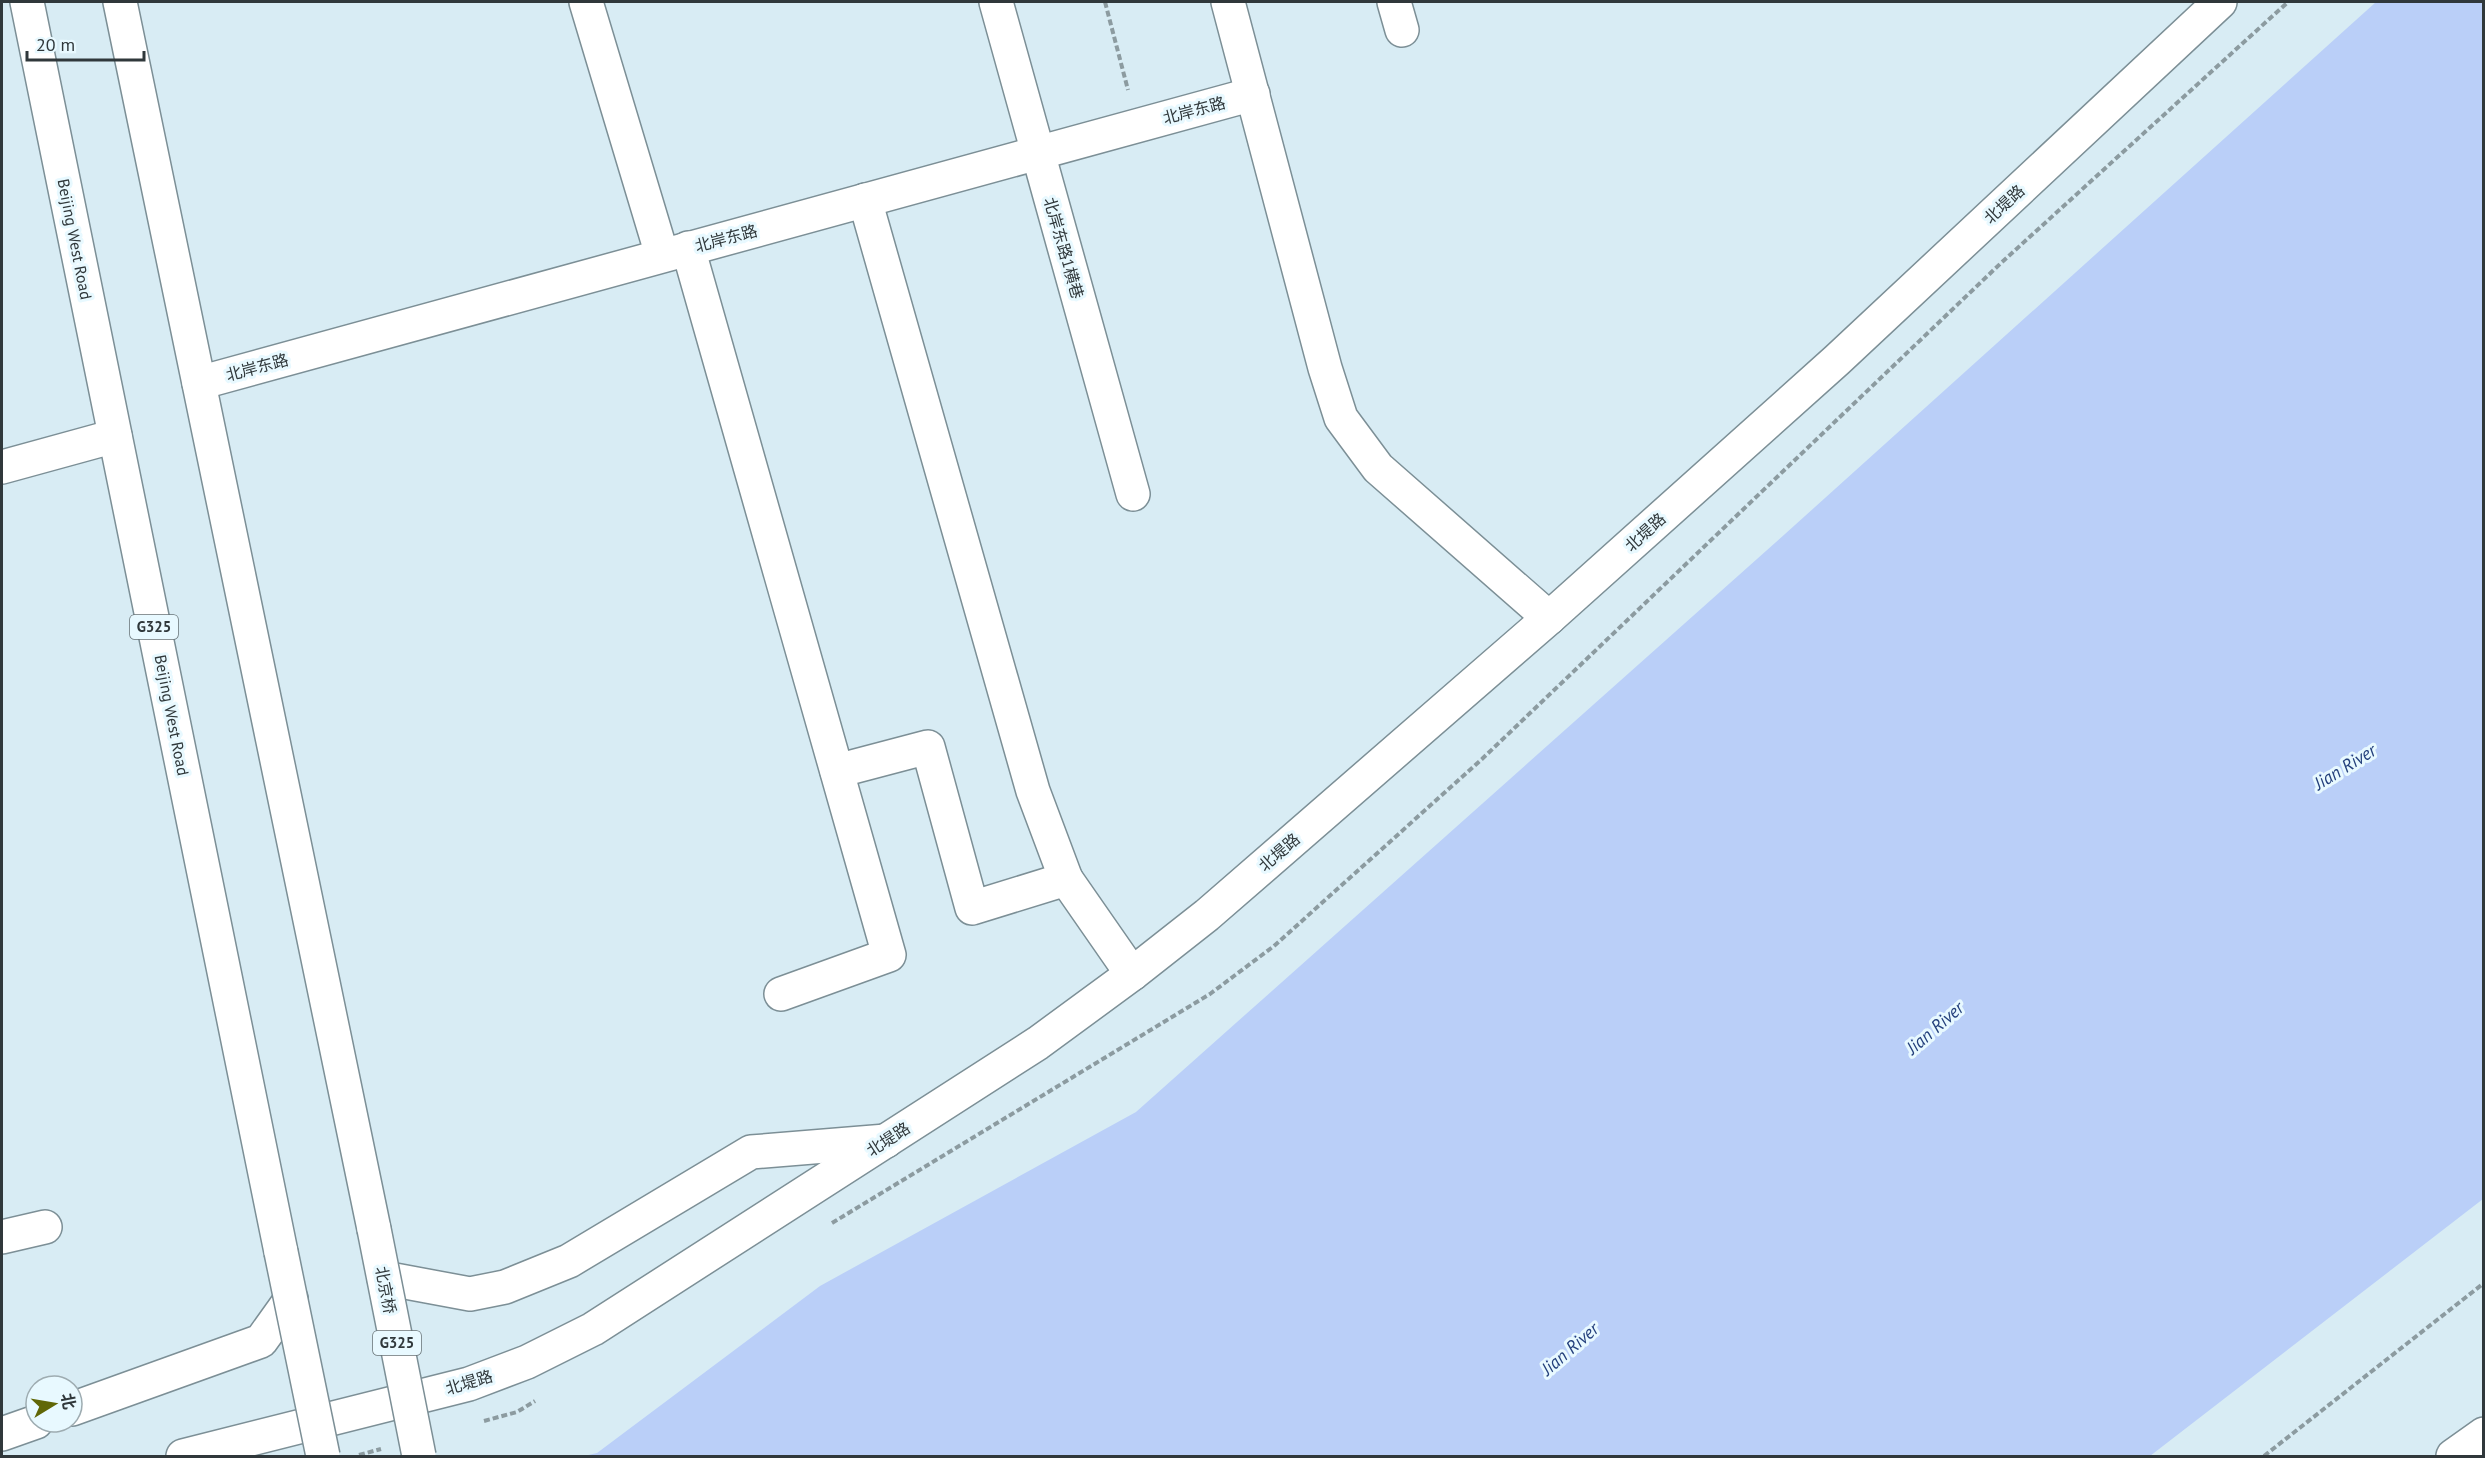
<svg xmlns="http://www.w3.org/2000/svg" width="2485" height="1458" viewBox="0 0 2485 1458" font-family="'PT Sans','Noto Sans SC',sans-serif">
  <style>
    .water { fill: #bacff8 }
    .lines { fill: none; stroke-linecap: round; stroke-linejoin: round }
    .minor-casing { stroke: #7c8f96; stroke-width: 36 }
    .major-casing { stroke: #7c8f96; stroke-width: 36 }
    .highway-casing { stroke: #7c8f96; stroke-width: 36 }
    .path { stroke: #8c9ba0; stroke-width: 4; stroke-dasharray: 6 3; stroke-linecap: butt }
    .minor { stroke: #fff; stroke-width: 33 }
    .major { stroke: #fff; stroke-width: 33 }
    .highway { stroke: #fff; stroke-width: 33 }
    .highway-bridge-casing { stroke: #7c8f96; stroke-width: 36; stroke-linecap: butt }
    .highway-bridge { stroke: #fff; stroke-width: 33 }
    .labels { text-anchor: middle; stroke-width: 6; stroke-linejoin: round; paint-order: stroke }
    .shield { fill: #e8f9ff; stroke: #677276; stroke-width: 1.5 }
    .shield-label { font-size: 15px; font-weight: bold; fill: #30383b }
    .street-label { font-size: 16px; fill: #30383b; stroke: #e8f9ff }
    .water-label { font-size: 18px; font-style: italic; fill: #24407c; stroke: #e8f9ff }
  </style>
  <rect width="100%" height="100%" fill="#d8ecf4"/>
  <path class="water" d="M2376 2H2483V1199L2150 1456H584L597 1453 820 1286 1136 1112 1785 534Z"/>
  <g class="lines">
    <defs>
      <g id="minor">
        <path d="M586 2 662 255"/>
        <path d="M996 2 1133 494"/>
        <path d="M1228 2 1325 368 1341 418 1378 468 1549 618"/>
        <path d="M1394 2 1402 30"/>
        <path d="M865 200 1033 791 1066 879"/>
        <path d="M688 248 889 955 781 994"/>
        <path d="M199 383 1253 94"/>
        <path d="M2 467 115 436"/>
        <path d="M837 771 928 747 972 908 1066 879 1132 974"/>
        <path d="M2 1237 45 1227"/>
        <path d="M384 1278 470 1294 505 1287 569 1261 751 1152 886 1141"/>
        <path d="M72 1409 261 1341 291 1299"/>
        <path d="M2 1434 36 1422"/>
      </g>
      <g id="major">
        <path d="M183 1456 469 1384 527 1362 593 1329 1038 1043 1132 974 1207 915 1549 618 1837 360 2220 2"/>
        <path d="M2453 1456 2484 1434"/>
      </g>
      <g id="highway">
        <path d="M27 2 281 1252"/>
        <path d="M120 2 374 1229"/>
      </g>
    </defs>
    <use href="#minor" class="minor-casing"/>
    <use href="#major" class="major-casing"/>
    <use href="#highway" class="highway-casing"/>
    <g class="path">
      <path d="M1105 2 1128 90"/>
      <path d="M832 1223 1210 994 1274 946 1482 759 2001 263 2288 2"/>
      <path d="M484 1421 517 1412 535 1401"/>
      <path d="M359 1455 381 1449"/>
      <path d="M2264 1456 2484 1283"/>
    </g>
    <use href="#minor" class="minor"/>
    <use href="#major" class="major"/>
    <use href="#highway" class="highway"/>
    <defs>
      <g id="highway-bridge">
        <path d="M374 1229 419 1456"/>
        <path d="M281 1252 323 1456"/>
      </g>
    </defs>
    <use href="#highway-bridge" class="highway-bridge-casing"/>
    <use href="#highway-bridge" class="highway-bridge"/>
  </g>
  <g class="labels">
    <g class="shield">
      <rect x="130" y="615" width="48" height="24" rx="4.5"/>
      <rect x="373" y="1331" width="48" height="24" rx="4.5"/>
    </g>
    <g class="shield-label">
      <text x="154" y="632">G325</text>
      <text x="397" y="1348">G325</text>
    </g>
    <g class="street-label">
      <text transform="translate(1194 110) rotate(-15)" y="6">北岸东路</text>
      <text transform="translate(2004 204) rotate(-43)" y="6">北堤路</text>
      <text transform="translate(726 238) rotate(-15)" y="6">北岸东路</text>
      <text transform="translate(75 239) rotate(79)" y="6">Beijing West Road</text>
      <text transform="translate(1064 248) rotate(74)" y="6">北岸东路1横巷</text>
      <text transform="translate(257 367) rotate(-15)" y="6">北岸东路</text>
      <text transform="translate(1645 532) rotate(-42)" y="6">北堤路</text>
      <text transform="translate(172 715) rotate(79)" y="6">Beijing West Road</text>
      <text transform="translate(1279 852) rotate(-41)" y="6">北堤路</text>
      <text transform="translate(888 1139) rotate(-33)" y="6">北堤路</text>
      <text transform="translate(386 1290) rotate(79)" y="6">北京桥</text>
      <text transform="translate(469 1382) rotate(-17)" y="6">北堤路</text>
    </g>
    <g class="water-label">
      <text transform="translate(2345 767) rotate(-32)" y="6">Jian River</text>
      <text transform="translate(1935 1028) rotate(-41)" y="6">Jian River</text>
      <text transform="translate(1570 1349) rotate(-41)" y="6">Jian River</text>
    </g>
  </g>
  <rect width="2485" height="1458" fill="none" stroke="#30383b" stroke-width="6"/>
  <g transform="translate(54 1404) rotate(79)"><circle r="28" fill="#e8f9ff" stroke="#9eacb1" stroke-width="1.5"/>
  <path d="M0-4.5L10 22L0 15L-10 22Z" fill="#606707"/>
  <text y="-9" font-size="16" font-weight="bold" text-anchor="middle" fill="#30383b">北</text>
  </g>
  <path d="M27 51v9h117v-9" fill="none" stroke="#30383b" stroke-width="3"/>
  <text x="36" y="51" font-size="18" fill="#30383b" stroke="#e8f9ff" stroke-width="4.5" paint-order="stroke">20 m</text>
</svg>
